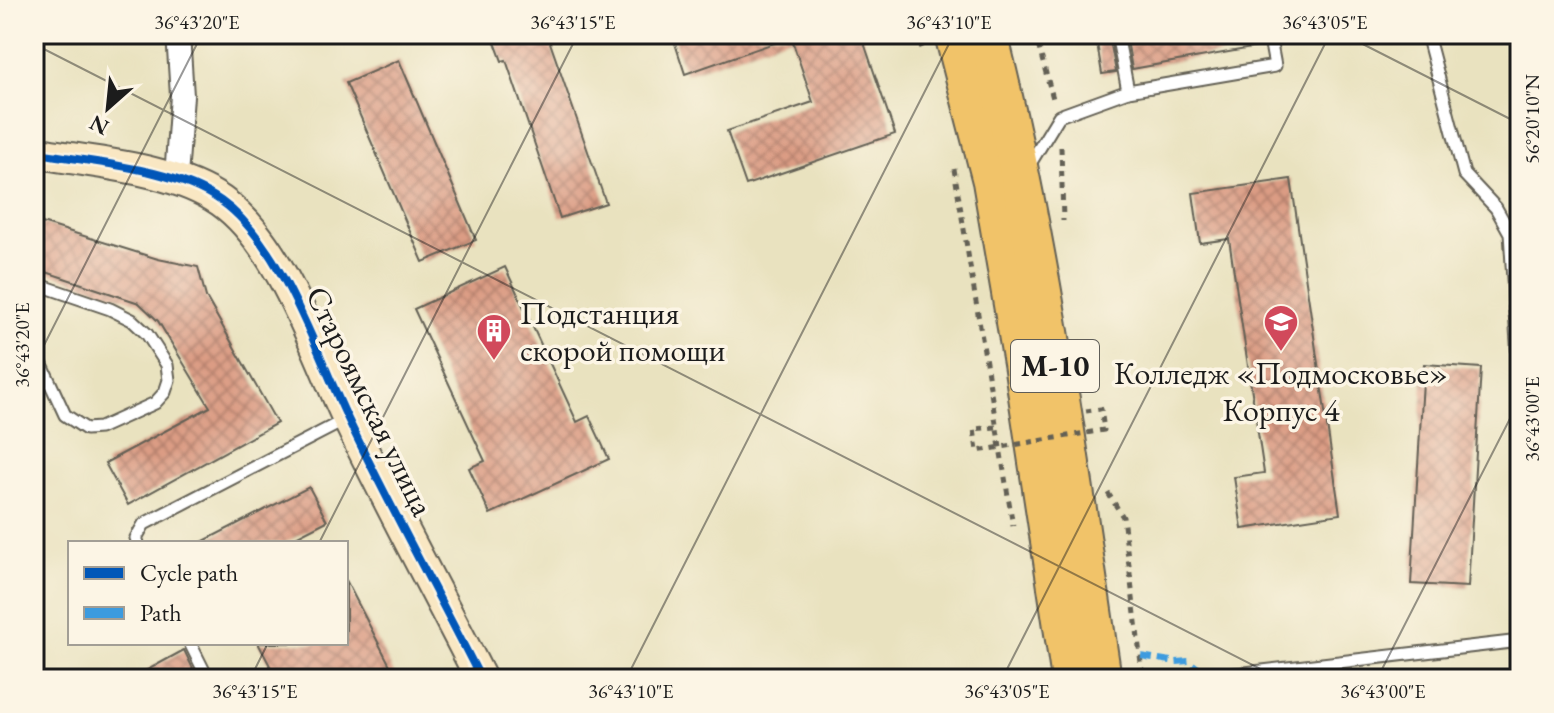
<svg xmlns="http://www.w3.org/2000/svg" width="1554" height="713" viewBox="0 0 1554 713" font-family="'EB Garamond',serif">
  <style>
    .building { fill: url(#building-cross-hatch) }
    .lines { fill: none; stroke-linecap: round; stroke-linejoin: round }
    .lane-casing { stroke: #646155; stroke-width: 15 }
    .street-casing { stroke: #646155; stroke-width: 26 }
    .secondary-casing { stroke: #646155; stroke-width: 34 }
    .highway-casing { stroke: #646155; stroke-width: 42 }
    .path { stroke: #646155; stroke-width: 5; stroke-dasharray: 6 6; stroke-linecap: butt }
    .lane { stroke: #fff; stroke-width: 11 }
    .street { stroke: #fff; stroke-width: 22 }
    .secondary { stroke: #f9e7c3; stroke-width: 30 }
    .highway { stroke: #f1c369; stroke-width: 38 }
    .path-bridge { stroke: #646155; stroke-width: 5; stroke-dasharray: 6 6; stroke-linecap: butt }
    .quiet { stroke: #3c9bdf; stroke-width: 6; stroke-dasharray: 12 6; stroke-linecap: butt }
    .cycleway-casing { stroke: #fcf5e5; stroke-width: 13 }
    .cycleway { stroke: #0057b8; stroke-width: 8 }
    .ticks { fill: none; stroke: #1c1c1c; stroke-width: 2; stroke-opacity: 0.45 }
    .labels { text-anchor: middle; stroke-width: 7; stroke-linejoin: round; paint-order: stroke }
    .shield { fill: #fcf5e5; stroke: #5f5d58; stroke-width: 2 }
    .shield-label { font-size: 30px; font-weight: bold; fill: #1c1c1c }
    .poi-label { font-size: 32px; fill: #1c1c1c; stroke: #fcf5e5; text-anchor: start }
    .street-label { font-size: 32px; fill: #1c1c1c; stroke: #fcf5e5 }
    .neatline { fill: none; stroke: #1c1c1c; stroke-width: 3 }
    .ticks-label { font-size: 20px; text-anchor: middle; fill: #1c1c1c }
  </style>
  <defs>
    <pattern id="building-cross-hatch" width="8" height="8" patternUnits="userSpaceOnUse" patternTransform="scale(2)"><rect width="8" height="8" fill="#db9c84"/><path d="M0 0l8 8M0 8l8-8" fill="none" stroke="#b17e6b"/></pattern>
  </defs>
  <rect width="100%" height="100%" fill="#fcf5e5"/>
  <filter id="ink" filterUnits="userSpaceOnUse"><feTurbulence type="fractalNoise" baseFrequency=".0125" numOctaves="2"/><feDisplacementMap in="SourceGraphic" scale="16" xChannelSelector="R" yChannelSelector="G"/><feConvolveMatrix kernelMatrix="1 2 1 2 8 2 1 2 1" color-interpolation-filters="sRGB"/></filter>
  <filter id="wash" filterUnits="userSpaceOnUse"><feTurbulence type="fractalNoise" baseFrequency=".006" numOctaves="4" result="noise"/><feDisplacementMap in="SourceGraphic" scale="32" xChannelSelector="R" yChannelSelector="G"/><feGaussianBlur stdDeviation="1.8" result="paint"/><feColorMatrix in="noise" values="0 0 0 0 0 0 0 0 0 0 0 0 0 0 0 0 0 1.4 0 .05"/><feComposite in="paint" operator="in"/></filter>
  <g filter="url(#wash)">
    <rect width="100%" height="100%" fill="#e9e2bf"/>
    <g id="blocks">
      <g class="building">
        <path d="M492 34H547L606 203 560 218 506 60 502 61Z"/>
        <path d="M672 34H861L895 134 746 185 727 131 813 102 791 37 685 74Z"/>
        <path d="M1126 34H1261L1263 46 1132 69Z"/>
        <path d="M1109 35 1116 72 1102 74 1096 37Z"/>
        <path d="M399 60 476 240 423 262 346 83Z"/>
        <path d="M1291 179 1340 514 1242 529 1234 477 1264 473 1229 239 1200 243 1193 193Z"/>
        <path d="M42 223 158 259 198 267 206 297 277 423 128 505 105 463 210 407 158 321 139 303 34 268V249Z"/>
        <path d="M505 267 577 422 589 416 609 459 490 514 469 468 485 461 414 309Z"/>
        <path d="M1424 364 1481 368 1468 587 1411 584Z"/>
        <path d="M309 487 327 521 284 543H200Z"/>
        <path d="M346 580 397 679H277L258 643H346Z"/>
        <path d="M184 650 198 679H131Z"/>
      </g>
    </g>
  </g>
  <g filter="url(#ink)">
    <use href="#blocks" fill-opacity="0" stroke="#646155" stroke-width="2"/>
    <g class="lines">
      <defs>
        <g id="lane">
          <path d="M1117 34 1128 91"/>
          <path d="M1427 34 1464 174 1496 208 1510 233 1520 390"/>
          <path d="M1028 167 1059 116 1128 91 1275 66 1269 34"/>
          <path d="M34 283 110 309 132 320 147 334 167 365 169 380 165 392 155 403 100 428 86 429 65 415 34 348"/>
          <path d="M138 543 136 538 144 524 347 419"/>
          <path d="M190 643 208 679"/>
          <path d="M1211 679 1210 677 1520 641"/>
        </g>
        <path id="street" d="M176 177 182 96 178 34"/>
        <path id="secondary" d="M34 152C92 163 172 167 221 201 282 244 316 352 348 419 390 507 437 592 481 679"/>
        <g id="highway">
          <path d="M954 34 992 181 1023 363 1071 679"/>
          <path d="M988 34C1041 246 1070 463 1102 679"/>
        </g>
      </defs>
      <use href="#lane" class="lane-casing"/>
      <use href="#street" class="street-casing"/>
      <use href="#secondary" class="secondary-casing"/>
      <use href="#highway" class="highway-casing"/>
      <g class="path">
        <path d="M916 34 922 48"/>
        <path d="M1035 34 1054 102"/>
        <path d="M1061 147 1063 221"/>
        <path d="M954 169 1013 526"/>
        <path d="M1108 493 1123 517 1143 679"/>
      </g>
      <use href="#lane" class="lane"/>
      <use href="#street" class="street"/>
      <use href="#secondary" class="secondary"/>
      <use href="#highway" class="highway"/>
      <path class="path-bridge" d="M996 427 974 429 977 451 1104 430 1101 409 1086 411"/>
      <path class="quiet" d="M1141 656 1176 662 1189 661 1210 677"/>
      <defs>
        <path id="cycleway" d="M34 152C92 163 172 167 221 201 282 244 316 352 348 419 390 507 437 592 481 679"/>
      </defs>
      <use href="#cycleway" class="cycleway-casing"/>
      <use href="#cycleway" class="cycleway"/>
    </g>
  </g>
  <path class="ticks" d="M1343 34 1520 124M34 44 1280 679M34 365 202 34M319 543 578 34M250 679 268 643M626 679 954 34M1002 679 1330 34M1377 679 1520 399"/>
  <defs>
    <symbol id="university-pin" viewBox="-11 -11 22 30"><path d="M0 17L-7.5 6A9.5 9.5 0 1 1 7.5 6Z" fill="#d1495b" stroke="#fcf5e5"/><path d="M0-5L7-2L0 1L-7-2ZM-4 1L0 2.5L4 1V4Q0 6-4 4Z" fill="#fff"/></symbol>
    <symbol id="building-pin" viewBox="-11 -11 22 30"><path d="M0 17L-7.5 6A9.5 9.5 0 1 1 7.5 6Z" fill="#d1495b" stroke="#fcf5e5"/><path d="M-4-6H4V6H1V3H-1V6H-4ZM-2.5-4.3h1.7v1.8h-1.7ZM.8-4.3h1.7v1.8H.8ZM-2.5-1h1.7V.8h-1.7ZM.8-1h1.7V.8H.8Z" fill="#fff"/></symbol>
  </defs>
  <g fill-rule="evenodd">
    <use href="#university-pin" x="1261" y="302" width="40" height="54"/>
    <use href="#building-pin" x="474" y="311" width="40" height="54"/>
  </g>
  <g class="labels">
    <rect class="shield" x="1011" y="340" width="88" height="52" rx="6"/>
    <g class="shield-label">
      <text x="1055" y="376">М-10</text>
    </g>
    <g class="poi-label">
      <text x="520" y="324">Подстанция<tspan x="520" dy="37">скорой помощи</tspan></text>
      <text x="1281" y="384" text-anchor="middle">Колледж «Подмосковье»<tspan x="1281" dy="37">Корпус 4</tspan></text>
    </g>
    <g class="street-label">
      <text transform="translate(370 401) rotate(64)" y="11">Староямская улица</text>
    </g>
  </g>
  <rect width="1554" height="713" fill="none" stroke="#fcf5e5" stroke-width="88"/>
  <rect x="68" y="541" width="280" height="104" fill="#fcf5e5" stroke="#a29e95" stroke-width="2"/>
  <rect x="84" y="567" width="40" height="12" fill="#0057b8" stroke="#a29e95" stroke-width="2"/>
  <text x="140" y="581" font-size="24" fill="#1c1c1c">Cycle path</text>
  <rect x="84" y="607" width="40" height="12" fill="#3c9bdf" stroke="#a29e95" stroke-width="2"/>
  <text x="140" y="621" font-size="24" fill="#1c1c1c">Path</text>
  <g transform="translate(108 108) rotate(207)" stroke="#fcf5e5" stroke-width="6" paint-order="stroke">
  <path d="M0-6L14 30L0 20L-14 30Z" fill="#1c1c1c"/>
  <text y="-12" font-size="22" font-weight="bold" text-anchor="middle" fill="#1c1c1c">N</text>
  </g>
  <rect x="44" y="44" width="1466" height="625" class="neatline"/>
  <g class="ticks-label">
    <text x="197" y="29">36°43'20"E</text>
    <text x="573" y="29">36°43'15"E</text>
    <text x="949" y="29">36°43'10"E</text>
    <text x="1325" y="29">36°43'05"E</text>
    <text transform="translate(1532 119) rotate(-90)" y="7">56°20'10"N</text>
    <text transform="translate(22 345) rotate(-90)" y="7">36°43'20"E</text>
    <text transform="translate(1532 419) rotate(-90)" y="7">36°43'00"E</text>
    <text x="255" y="698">36°43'15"E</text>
    <text x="631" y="698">36°43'10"E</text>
    <text x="1007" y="698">36°43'05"E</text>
    <text x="1383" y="698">36°43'00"E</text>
  </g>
</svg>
